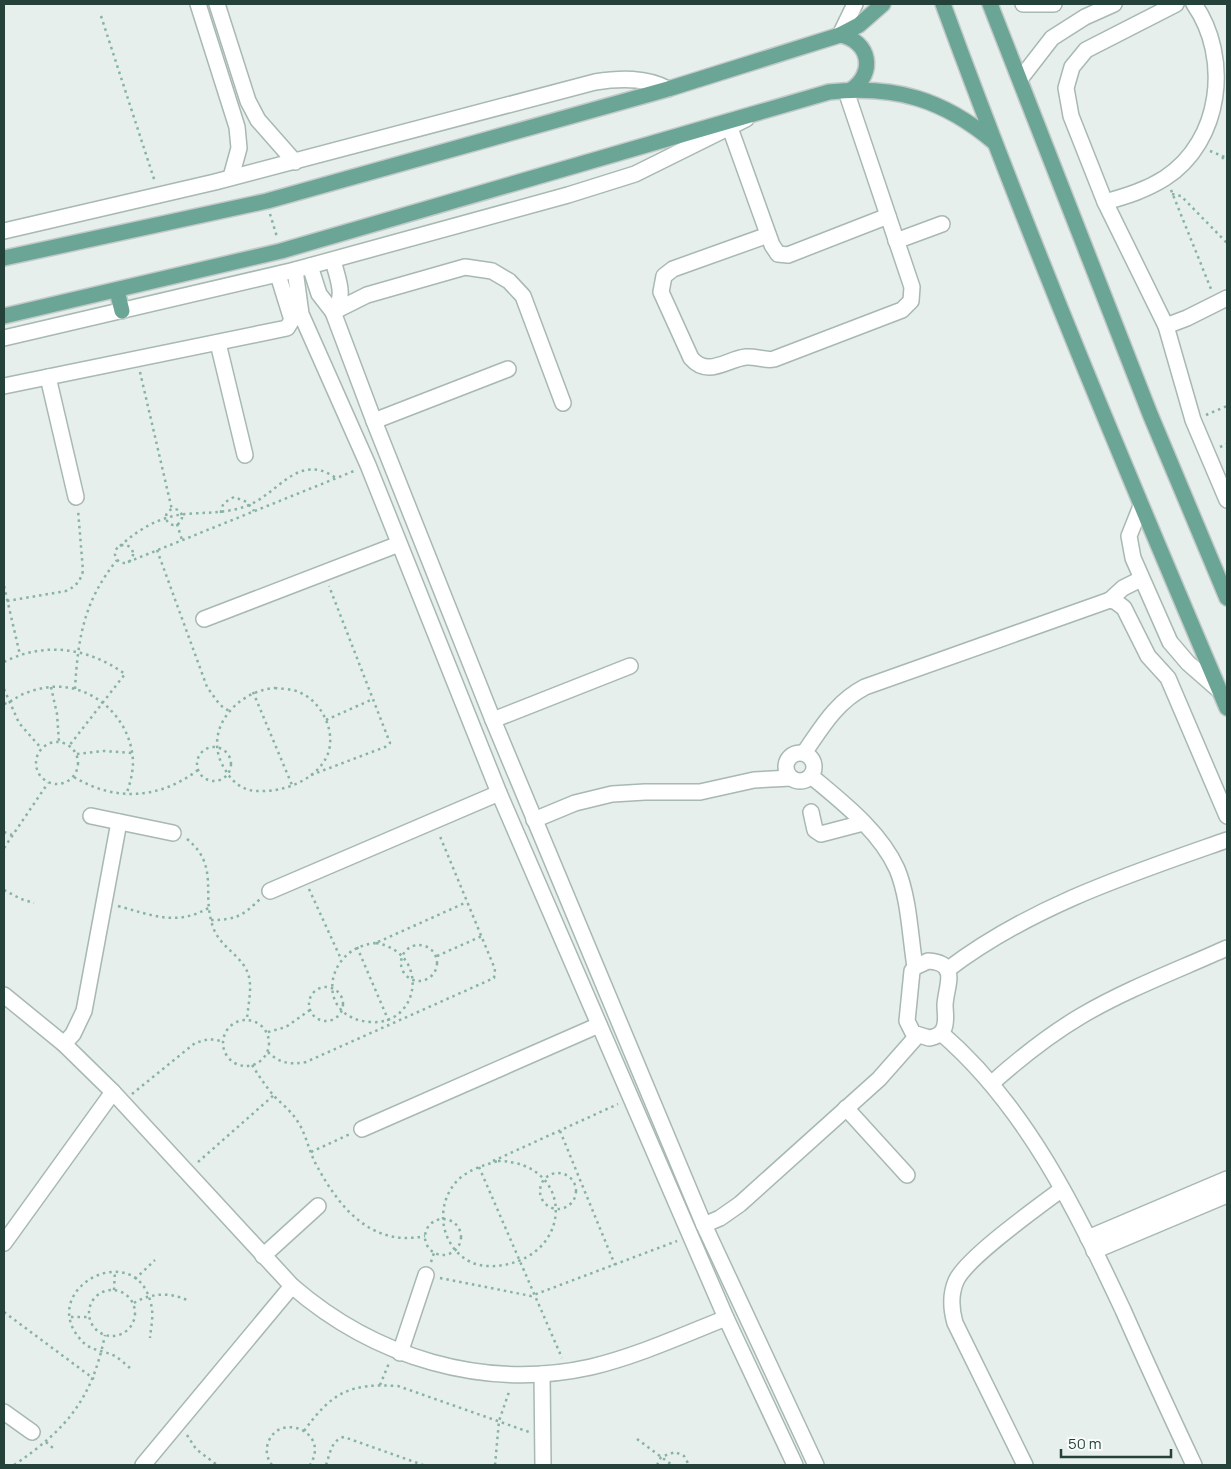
<svg xmlns="http://www.w3.org/2000/svg" width="1231" height="1469" viewBox="0 0 1231 1469" font-family="Manrope,sans-serif">
  <style>
    .lines { fill: none; stroke-linecap: round; stroke-linejoin: round }
    .minor-casing { stroke: #a8b8b2; stroke-width: 18 }
    .major-casing { stroke: #c2cac8; stroke-width: 18 }
    .path { stroke: #86b3a5; stroke-width: 2.5; stroke-dasharray: 2.5 4; stroke-linecap: butt }
    .minor { stroke: #fff; stroke-width: 15 }
    .major { stroke: #6aa596; stroke-width: 15 }
  </style>
  <rect width="100%" height="100%" fill="#e6efeb"/>
  <g class="lines">
    <defs>
      <g id="minor">
        <path d="M198 4 237 127 239 148 231 177"/>
        <path d="M217 4 248 101 258 120 295 162"/>
        <path d="M1023 4H1054"/>
        <path d="M1176 4 1086 50 1072 67 1066 88 1071 116 1105 202 1166 326 1193 420 1227 500"/>
        <path d="M840 35 855 4"/>
        <path d="M1021 78 1052 38 1085 17 1114 4"/>
        <path d="M730 128 772 245 778 254 788 255 888 216"/>
        <path d="M1105 202C1127 196 1146 190 1165 178 1222 141 1231 57 1194 4"/>
        <path d="M4 231 215 182 595 82C620 78 646 77 668 89"/>
        <path d="M768 235 673 269 664 276 661 292 691 358C708 378 727 359 746 357 756 356 764 361 774 359L902 310 911 301 912 287 846 91"/>
        <path d="M896 241 942 224"/>
        <path d="M333 260C337 278 347 296 333 312"/>
        <path d="M310 266 319 294 333 312 374 421 493 720 704 1225 816 1465"/>
        <path d="M295 270 301 314 368 465 499 793 726 1318 795 1465"/>
        <path d="M333 312 367 295 465 267 492 271 509 281 523 296 563 403"/>
        <path d="M1166 326 1187 318 1227 298"/>
        <path d="M4 338 295 270 568 195 635 174 746 119"/>
        <path d="M218 343 245 455"/>
        <path d="M48 377 76 497"/>
        <path d="M4 386 287 328 292 320 278 275"/>
        <path d="M374 421 508 369"/>
        <path d="M1141 506 1129 536 1133 558 1170 642 1188 663 1220 691"/>
        <path d="M1110 600 1123 588 1141 579"/>
        <path d="M204 619 399 544"/>
        <path d="M493 720 630 666"/>
        <circle cx="800" cy="767" r="14"/>
        <path d="M804 753C822 727 836 702 865 687L1110 600 1116 602 1124 608 1148 656 1168 678 1227 816"/>
        <path d="M811 776C842 802 880 831 897 869 909 898 910 935 915 967"/>
        <path d="M811 812 815 830 821 834 863 823"/>
        <path d="M91 816 173 833"/>
        <path d="M534 820 575 803 612 794 645 792H700L754 780 791 778"/>
        <path d="M270 891 499 793"/>
        <path d="M928 961C960 963 946 985 945 1005 945 1012 947 1021 944 1028 942 1034 935 1037 929 1038L913 1033 907 1021 912 971 915 967Z"/>
        <path d="M947 970C1031 906 1130 874 1227 840"/>
        <path d="M4 995 64 1044 113 1092 292 1286C374 1357 483 1391 591 1367 637 1356 681 1336 726 1318"/>
        <path d="M941 1033C1026 1106 1076 1210 1123 1310 1146 1362 1170 1414 1194 1465"/>
        <path d="M64 1044 73 1034 84 1011 119 822"/>
        <path d="M992 1083C1020 1058 1049 1035 1081 1016 1127 989 1178 970 1227 948"/>
        <path d="M846 1108 907 1175"/>
        <path d="M362 1129 599 1025"/>
        <path d="M704 1225 720 1218 740 1204 879 1079 917 1036"/>
        <path d="M1088 1238 1227 1179"/>
        <path d="M4 1243 113 1092"/>
        <path d="M1094 1251 1227 1195"/>
        <path d="M263 1256 318 1206"/>
        <path d="M400 1353 426 1275"/>
        <path d="M542 1374 543 1465"/>
        <path d="M4 1412 32 1432"/>
        <path d="M143 1465 292 1286"/>
        <path d="M1025 1465 955 1323C951 1309 950 1295 956 1281 966 1258 1038 1207 1062 1189"/>
      </g>
      <g id="major">
        <path d="M943 4C1030 242 1128 475 1227 708"/>
        <path d="M990 4 1150 414 1227 598"/>
        <path d="M840 35C870 41 876 73 851 90"/>
        <path d="M4 258 267 201 668 89 840 35 859 25 883 4"/>
        <path d="M117 291 122 311"/>
        <path d="M4 316 281 251 829 92C895 85 943 99 994 142"/>
      </g>
    </defs>
    <use href="#minor" class="minor-casing"/>
    <use href="#major" class="major-casing"/>
    <g class="path">
      <path d="M101 16 155 182"/>
      <path d="M1210 151 1227 158"/>
      <path d="M1222 157 1227 162"/>
      <path d="M1171 190 1211 289"/>
      <path d="M1172 194 1181 196 1227 243"/>
      <path d="M270 214 277 237"/>
      <path d="M140 372 172 510"/>
      <path d="M1206 415 1227 406"/>
      <path d="M1220 447 1227 444"/>
      <circle cx="174" cy="517" r="8"/>
      <path d="M221 513C221 503 227 501 234 497L247 502 254 511"/>
      <path d="M177 524 182 540"/>
      <circle cx="124" cy="554" r="9"/>
      <path d="M120 546C139 529 159 517 185 514 207 512 227 514 249 505 269 497 288 472 307 470 318 468 327 472 336 478"/>
      <path d="M157 550 207 687 220 705 229 711"/>
      <path d="M128 562 354 471"/>
      <path d="M4 586 20 655"/>
      <path d="M7 601 66 591C76 586 80 582 83 571L78 510"/>
      <path d="M4 662C45 641 89 648 125 674L69 746"/>
      <path d="M51 687 57 714 59 742"/>
      <path d="M275 688C283 689 294 689 301 693 323 703 338 735 326 758 313 783 276 795 249 790 239 787 231 780 226 771 200 733 235 691 275 688Z"/>
      <path d="M4 689 19 723 41 748"/>
      <path d="M75 689C78 637 84 601 117 560"/>
      <path d="M253 692 292 785"/>
      <path d="M4 704C11 702 14 699 21 695 30 691 40 688 50 687 93 683 131 718 133 761 133 773 130 784 126 795"/>
      <path d="M326 720 373 699"/>
      <circle cx="57" cy="763" r="21"/>
      <circle cx="214" cy="764" r="17"/>
      <path d="M77 754 104 751 132 753"/>
      <path d="M311 775 385 747 390 743 329 586"/>
      <path d="M74 777C115 802 160 799 198 770"/>
      <path d="M4 832 12 835"/>
      <path d="M187 839C220 866 201 893 213 927 220 948 244 956 249 977 252 990 248 1005 247 1019"/>
      <path d="M4 848 48 783"/>
      <path d="M309 889 341 959"/>
      <path d="M4 890 21 899 34 903"/>
      <path d="M118 906C152 915 177 927 210 907"/>
      <path d="M211 920C235 920 243 916 260 899"/>
      <path d="M378 942 467 902"/>
      <path d="M376 943C431 953 420 1026 370 1022 314 1018 324 947 376 943Z"/>
      <circle cx="419" cy="963" r="18"/>
      <path d="M357 947 390 1024"/>
      <path d="M437 956 482 936"/>
      <circle cx="326" cy="1004" r="17"/>
      <circle cx="246" cy="1043" r="23"/>
      <path d="M268 1032 286 1027 310 1010"/>
      <path d="M268 1052C279 1063 290 1065 306 1062L494 978 495 969 439 834"/>
      <path d="M252 1065C259 1076 266 1087 275 1097 283 1105 292 1112 298 1122 307 1136 309 1153 318 1168 341 1210 373 1247 425 1236"/>
      <path d="M132 1094 195 1043 209 1039 222 1041"/>
      <path d="M560 1131 615 1265"/>
      <path d="M311 1152 350 1134"/>
      <path d="M493 1161 618 1104"/>
      <path d="M498 1161C573 1162 575 1252 504 1265 492 1267 478 1267 467 1260 438 1242 435 1201 460 1178 471 1169 484 1165 498 1161Z"/>
      <path d="M198 1162 274 1095"/>
      <path d="M479 1167 562 1358"/>
      <circle cx="558" cy="1191" r="18"/>
      <circle cx="443" cy="1237" r="18"/>
      <path d="M431 1262 434 1253"/>
      <path d="M440 1278 531 1296 677 1241"/>
      <path d="M135 1279 155 1260"/>
      <circle cx="112" cy="1313" r="23"/>
      <path d="M114 1290 115 1271"/>
      <path d="M134 1303C151 1293 169 1292 187 1300"/>
      <path d="M4 1312 94 1379"/>
      <path d="M71 1317H89"/>
      <path d="M130 1368C125 1364 120 1359 115 1356 103 1350 90 1351 81 1340 35 1289 136 1236 151 1304 154 1315 151 1327 150 1338"/>
      <path d="M380 1385 389 1363"/>
      <path d="M304 1431C332 1392 350 1383 398 1386L529 1432"/>
      <path d="M187 1435 196 1449 217 1465"/>
      <path d="M637 1439 672 1465"/>
      <path d="M46 1442 54 1449"/>
      <path d="M14 1465C67 1429 92 1399 105 1335"/>
      <path d="M272 1465C268 1460 266 1453 267 1447 274 1410 332 1430 310 1465"/>
      <path d="M326 1465C330 1454 331 1440 344 1437L423 1465"/>
      <path d="M495 1465 499 1421 510 1389"/>
      <path d="M657 1465 661 1457 675 1452 684 1456 689 1465"/>
    </g>
    <use href="#minor" class="minor"/>
    <use href="#major" class="major"/>
  </g>
  <rect width="1231" height="1469" fill="none" stroke="#24423a" stroke-width="10"/>
  <path d="M1061 1449v8h110v-8" fill="none" stroke="#24423a" stroke-width="2.5"/>
  <text x="1068" y="1449" font-size="15" fill="#24423a" stroke="#f7fbf9" stroke-width="4" paint-order="stroke">50 m</text>
</svg>
